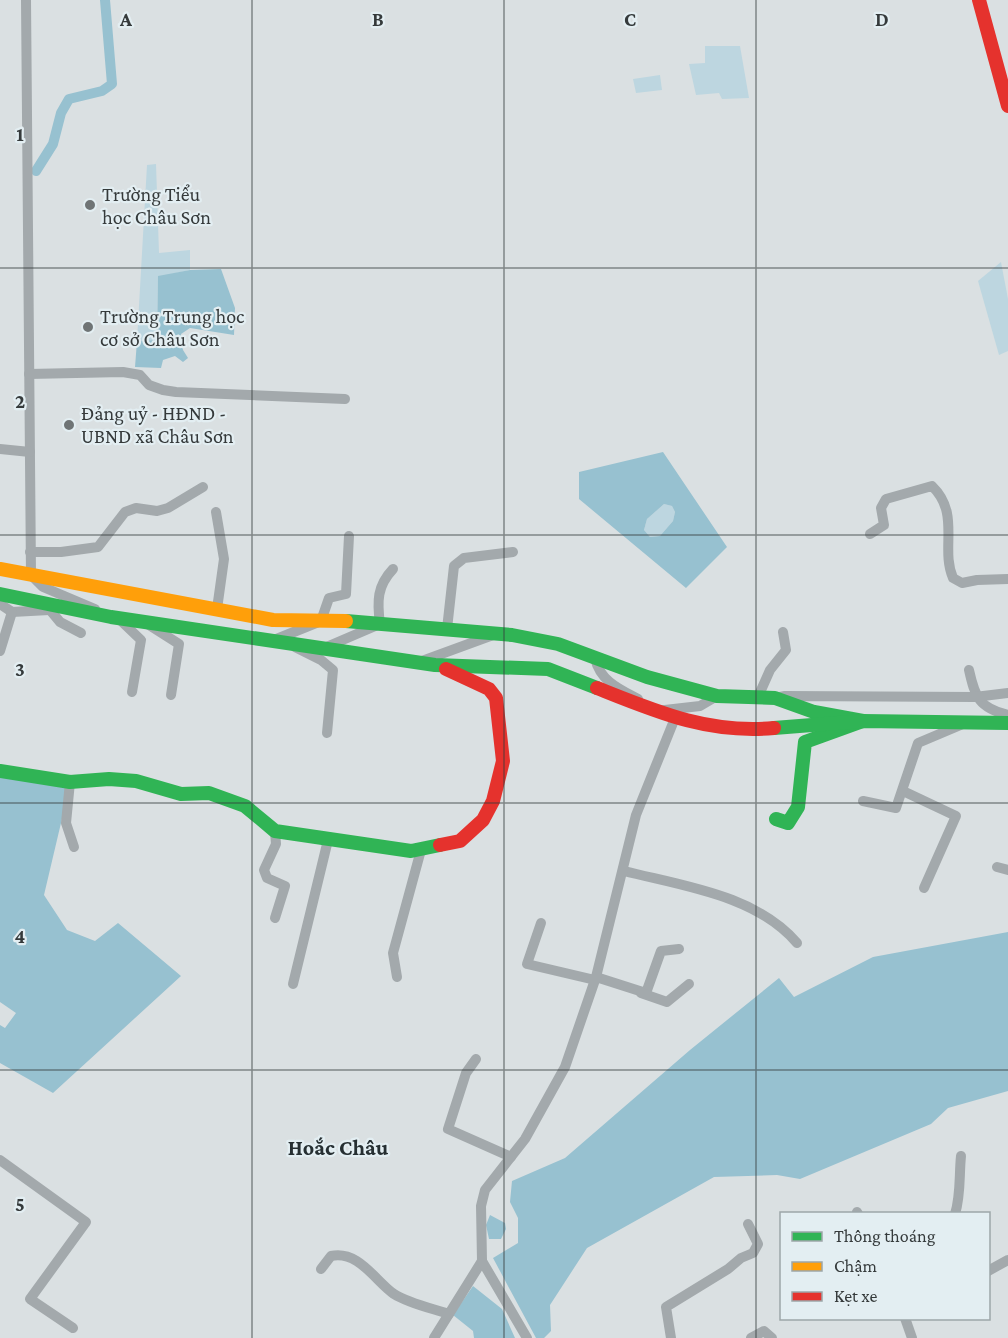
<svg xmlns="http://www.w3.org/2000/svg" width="1008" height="1338" viewBox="0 0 1008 1338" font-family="'Crimson Pro',serif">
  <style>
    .green { fill: #bdd6e0 }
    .water { fill: #97c1d0; fill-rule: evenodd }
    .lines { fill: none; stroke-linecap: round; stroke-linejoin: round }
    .canal { stroke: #97c1d0; stroke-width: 10 }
    .street { stroke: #a3a9ac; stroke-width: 10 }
    .fast { stroke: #30b455; stroke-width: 14 }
    .slow { stroke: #ff9f0a; stroke-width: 14 }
    .jam { stroke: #e5322d; stroke-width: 14 }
    .grid { fill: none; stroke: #353a3b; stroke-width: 1.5; stroke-opacity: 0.55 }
    .poi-dot { fill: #6f7475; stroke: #e3eef2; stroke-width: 2 }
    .labels { text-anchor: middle; stroke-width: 4.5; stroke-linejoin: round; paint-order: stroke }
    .poi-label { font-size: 20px; fill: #353a3b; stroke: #e3eef2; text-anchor: start }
    .quarter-label { font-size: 22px; font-weight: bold; fill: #262f32; stroke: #e3eef2 }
    .grid-label { font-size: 20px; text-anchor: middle; font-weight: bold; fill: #353a3b; stroke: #e3eef2; stroke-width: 4.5; stroke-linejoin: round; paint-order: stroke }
  </style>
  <rect width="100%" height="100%" fill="#dae0e2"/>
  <g class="green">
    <path d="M705 46H740L749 98 722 99 719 93 696 95 689 64 705 63Z"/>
    <path d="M660 75 662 90 636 93 633 79Z"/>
    <path d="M156 164 159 253 190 250V270L158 277 157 340 137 341 147 165Z"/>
    <path d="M1001 262 1008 299V351L999 355 978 281Z"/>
    <path d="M664 504 672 506 675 512 673 521 660 536 650 537 644 530 647 519Z"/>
  </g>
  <g class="water">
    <path d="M221 269 235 308 234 335 190 328 181 334 183 350 188 358 183 362 175 356 163 360 161 368 135 367 137 341 157 340 158 276 190 270Z"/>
    <path d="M663 452 727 547 686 588 579 499V472ZM664 504 672 506 675 512 673 521 660 536 650 537 644 530 647 519Z"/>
    <path d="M0 771 69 789 44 895 67 930 95 941 118 923 181 976 53 1093 0 1063V1025L5 1028 16 1013 0 1002Z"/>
    <path d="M1008 932V1091L948 1108 931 1124 800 1179 777 1175 714 1177 587 1248 550 1305 551 1331 544 1338H536L493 1258 518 1243V1218L510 1202 512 1181 565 1158 690 1050 779 978 794 997 873 957Z"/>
    <path d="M490 1215 505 1223 506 1229 501 1239H489L486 1225Z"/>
    <path d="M473 1286 502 1309 515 1338H474L473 1331 453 1315Z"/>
  </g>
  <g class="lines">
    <path class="canal" d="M36 171 53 144 61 113 69 99 102 91 112 84 105 0"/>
    <g class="street">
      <path d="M26 0 31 575 43 587 95 609"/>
      <path d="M29 374 123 372 140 375 149 385 163 390 176 392 345 399"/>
      <path d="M0 449 30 452"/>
      <path d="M216 512 224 559 217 609"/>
      <path d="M870 534 884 525 881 508 886 499 932 486C961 514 940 548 953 578L962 583 977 580 1008 579"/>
      <path d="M30 552H61L98 547 125 512 136 508 157 511 168 508 203 487"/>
      <path d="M0 604 12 612 49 610"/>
      <path d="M46 605 60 622 81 633"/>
      <path d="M118 618 141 640 132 692"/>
      <path d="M146 623 179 644 171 695"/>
      <path d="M447 629 454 566 464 558 513 552"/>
      <path d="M274 640 321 621 329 598 346 594 349 536"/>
      <path d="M295 647 321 660 333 670 327 733"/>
      <path d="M324 648 380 624C377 601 377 586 393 569"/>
      <path d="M0 651 12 612"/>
      <path d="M595 658C600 681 619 689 638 699"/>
      <path d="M422 661 493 635"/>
      <path d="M969 670C975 697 979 708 1008 715"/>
      <path d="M758 697 770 670 786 650 783 632"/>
      <path d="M775 698 785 696 975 697 1008 693"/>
      <path d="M656 711 700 706 717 696"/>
      <path d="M70 782 66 823 74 847"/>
      <path d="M903 791 956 816 924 888"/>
      <path d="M863 801 896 808 918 743 963 724"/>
      <path d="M997 867 1008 870"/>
      <path d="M624 871C683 886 756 895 797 943"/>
      <path d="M275 918 285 886 267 878 264 870 276 844 275 831"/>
      <path d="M541 923 527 964 595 980"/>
      <path d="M397 977 393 953 421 850"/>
      <path d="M596 977 646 993 661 951 679 949"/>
      <path d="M293 984 328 840"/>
      <path d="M641 993 667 1002 689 984"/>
      <path d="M476 1059 466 1073 448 1129 511 1157"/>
      <path d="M0 1160 86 1222 30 1299 73 1328"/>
      <path d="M857 1212 858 1214"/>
      <path d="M955 1214C961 1195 959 1175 961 1156"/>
      <path d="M321 1269 331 1256C359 1250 375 1281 394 1294 410 1304 431 1308 449 1314"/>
      <path d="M988 1271 1008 1260"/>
      <path d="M905 1318 912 1338"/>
      <path d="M434 1338 482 1261"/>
      <path d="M527 1338 482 1261 481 1206 485 1190 525 1139 565 1067 596 977 636 815 675 718"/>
      <path d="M671 1338 666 1307 728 1269 741 1258 753 1253 758 1244 748 1224"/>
      <path d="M751 1338 764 1331 772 1338"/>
    </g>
    <g class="fast">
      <path d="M0 594 111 617 435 665 548 669 597 688"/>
      <path d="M346 621 512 635 558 644 647 677 717 696 775 698 814 712 863 721 805 742 798 807 788 823 776 819"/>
      <path d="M774 728 863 721 1008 723"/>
      <path d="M0 771 70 782 109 779 136 781 181 794 209 793 245 806 275 831 411 851 440 845"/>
    </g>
    <path class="slow" d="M0 569 273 620 346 621"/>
    <g class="jam">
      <path d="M979 0 1008 106"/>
      <path d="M597 688C657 712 708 734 774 728"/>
      <path d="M440 845 460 841 483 820 493 801 503 761 496 698 489 689 446 669"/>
    </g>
  </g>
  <path class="grid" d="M252 0V1338M504 0V1338M756 0V1338M0 268H1008M0 535H1008M0 803H1008M0 1070H1008"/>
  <g class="poi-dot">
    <circle cx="90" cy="205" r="6"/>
    <circle cx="88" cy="327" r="6"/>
    <circle cx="69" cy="425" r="6"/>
  </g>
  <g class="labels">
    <g class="poi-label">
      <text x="102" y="201">Trường Tiểu<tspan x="102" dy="23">học Châu Sơn</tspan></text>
      <text x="100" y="323">Trường Trung học<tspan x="100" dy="23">cơ sở Châu Sơn</tspan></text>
      <text x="81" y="420">Đảng uỷ - HĐND -<tspan x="81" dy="23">UBND xã Châu Sơn</tspan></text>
    </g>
    <g class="quarter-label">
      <text x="338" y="1155">Hoắc Châu</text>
    </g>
  </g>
  <g class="grid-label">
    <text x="126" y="26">A</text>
    <text x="378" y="26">B</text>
    <text x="630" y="26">C</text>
    <text x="882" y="26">D</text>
    <text x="20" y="141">1</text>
    <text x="20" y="408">2</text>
    <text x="20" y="676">3</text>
    <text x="20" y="943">4</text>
    <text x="20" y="1211">5</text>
  </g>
  <rect x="780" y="1212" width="210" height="108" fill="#e3eef2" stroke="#9da6a9" stroke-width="1.5"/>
  <rect x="792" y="1232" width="30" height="9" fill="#30b455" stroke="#9da6a9" stroke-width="1.5"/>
  <text x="834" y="1242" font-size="18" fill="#353a3b">Thông thoáng</text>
  <rect x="792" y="1262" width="30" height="9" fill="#ff9f0a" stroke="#9da6a9" stroke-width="1.5"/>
  <text x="834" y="1272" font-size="18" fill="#353a3b">Chậm</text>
  <rect x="792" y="1292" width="30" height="9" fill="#e5322d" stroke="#9da6a9" stroke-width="1.5"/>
  <text x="834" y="1302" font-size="18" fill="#353a3b">Kẹt xe</text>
</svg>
